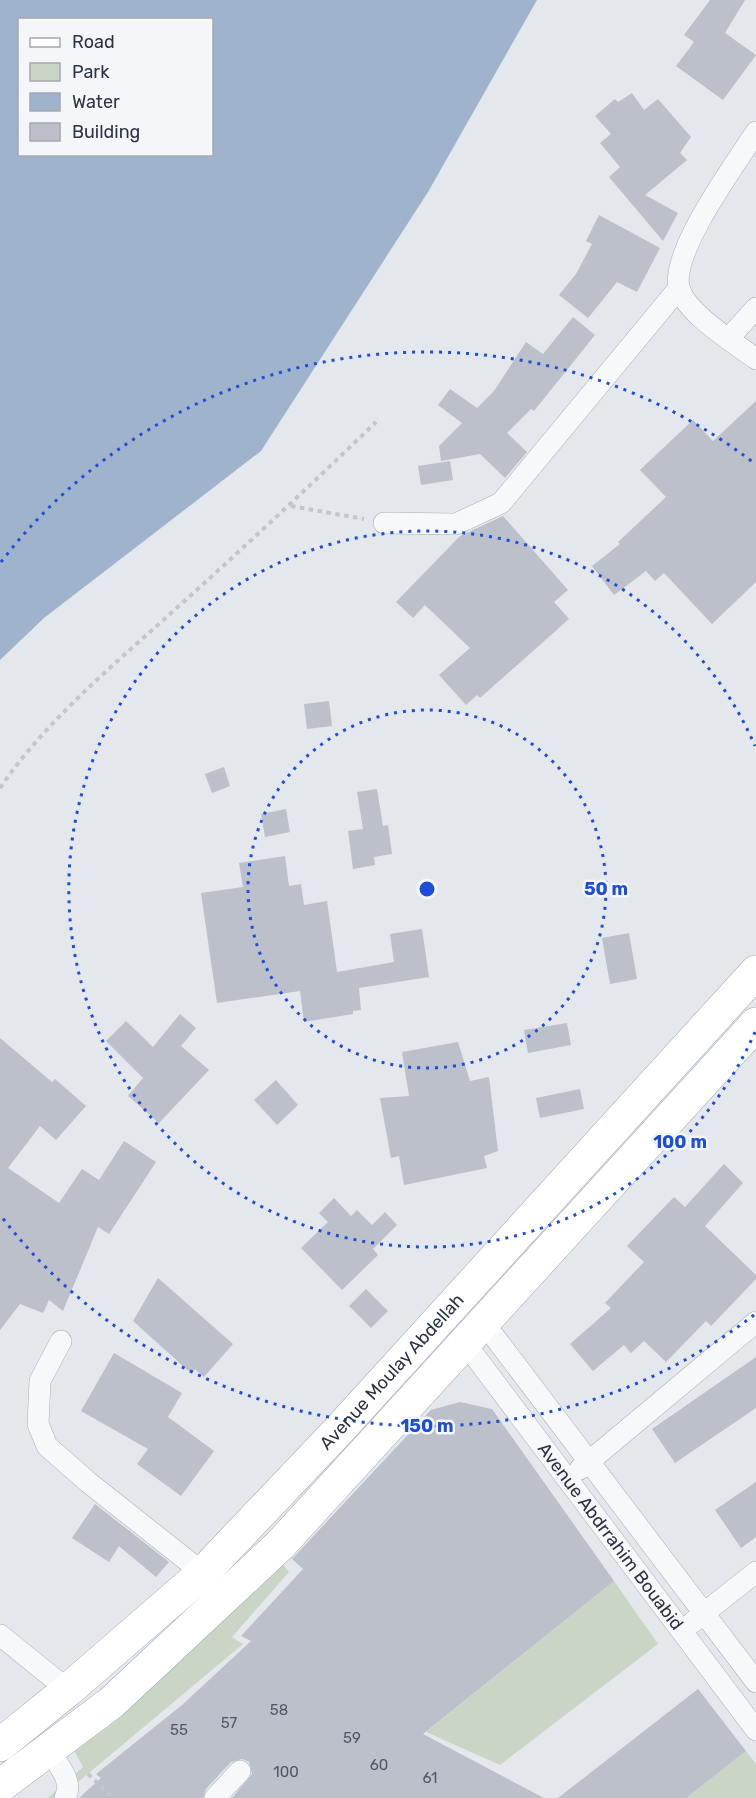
<svg xmlns="http://www.w3.org/2000/svg" width="756" height="1798" viewBox="0 0 756 1798" font-family="Rubik,sans-serif">
  <style>
    .green { fill: #c9d6c5 }
    .water { fill: #9fb4cc; fill-rule: evenodd }
    .building { fill: #bbc0ca }
    .lines { fill: none; stroke-linecap: round; stroke-linejoin: round }
    .street-casing { stroke: #a9aeb7; stroke-width: 22 }
    .primary-casing { stroke: #a3abb8; stroke-width: 34 }
    .path { stroke: #c2c5cb; stroke-width: 4; stroke-dasharray: 4.5 4.5; stroke-linecap: butt }
    .street { stroke: #f7f8fa; stroke-width: 21 }
    .primary { stroke: #fff; stroke-width: 33 }
    .ring { fill: none; stroke: #1d4ed8; stroke-width: 3; stroke-dasharray: 3 6 }
    .labels { text-anchor: middle; stroke-width: 5; stroke-linejoin: round; paint-order: stroke }
    .number-label { font-size: 15px; fill: #4f5766 }
    .street-label { font-size: 18px; fill: #2b3445; stroke: #f4f6f9 }
    .centre { fill: #1d4ed8; stroke: #f4f6f9; stroke-width: 3 }
    .ring-label { font-size: 18px; text-anchor: middle; font-weight: bold; fill: #1d4ed8; stroke: #f4f6f9; stroke-width: 5; stroke-linejoin: round; paint-order: stroke }
  </style>
  <rect width="100%" height="100%" fill="#e4e7ec"/>
  <g class="green">
    <path d="M282 1563 289 1572 232 1637 243 1644 59 1798H48L83 1767 74 1750Z"/>
    <path d="M614 1581 658 1644 500 1765 426 1732Z"/>
    <path d="M746 1751 756 1764V1798H686Z"/>
  </g>
  <path class="water" d="M0 0H537L428 192 261 451 44 618 0 660ZM20 20H212V154H20Z"/>
  <g class="building">
    <path d="M710 0H745L725 33 756 55 723 100 676 66 694 42 684 35Z"/>
    <path d="M632 93 644 110 658 99 691 137 680 153 687 160 645 195 678 213 663 241 609 177 620 167 600 143 611 134 595 116 615 99 618 102Z"/>
    <path d="M599 215 660 248 637 292 617 282 588 318 559 295 576 274 592 244 586 241Z"/>
    <path d="M573 317 595 335 534 411 531 409 507 433 527 452 505 478 480 454 441 461 439 446 462 423 438 405 450 389 477 408 494 391 526 342 543 354Z"/>
    <path d="M756 401V582L712 624 664 573 655 581 646 571 614 595 592 566 620 544 618 542 666 497 640 470 693 420 713 441Z"/>
    <path d="M450 461 453 480 421 485 418 466Z"/>
    <path d="M503 516 568 590 554 602 569 619 480 698 477 695 466 705 439 675 470 648 425 605 413 618 396 602 460 536Z"/>
    <path d="M329 701 332 726 307 729 304 704Z"/>
    <path d="M224 767 230 786 212 793 205 774Z"/>
    <path d="M377 789 383 826 388 825 392 854 374 857 375 865 353 869 348 831 363 829 357 792Z"/>
    <path d="M286 809 290 832 265 837 261 814Z"/>
    <path d="M285 856 289 886 301 884 304 905 327 901 337 972 394 962 390 934 422 929 429 977 359 988 361 1010 353 1011V1014L304 1022 300 991 217 1003 201 893 243 887 239 863Z"/>
    <path d="M629 933 637 979 610 984 602 938Z"/>
    <path d="M180 1014 196 1028 181 1046 209 1070 159 1123 128 1096 143 1078 106 1041 126 1021 153 1047Z"/>
    <path d="M567 1023 571 1045 528 1053 524 1030Z"/>
    <path d="M0 1038 52 1082 55 1079 86 1106 56 1140 40 1126 8 1168 59 1203 82 1169 99 1180 124 1141 156 1162 109 1234 98 1227 63 1311 49 1300 43 1313 20 1304 0 1330Z"/>
    <path d="M458 1042 470 1081 489 1077 498 1151 484 1156 487 1168 404 1185 399 1156 391 1158 380 1098 409 1096 402 1052Z"/>
    <path d="M276 1080 298 1105 277 1125 254 1100Z"/>
    <path d="M580 1089 584 1109 540 1118 536 1098Z"/>
    <path d="M724 1164 743 1183 705 1226 756 1275V1279L711 1326 706 1321 666 1362 644 1341 631 1353 624 1345 593 1371 570 1344 611 1308 605 1303 644 1262 627 1246 674 1197 685 1207Z"/>
    <path d="M334 1198 351 1216 357 1210 372 1225 385 1212 397 1225 373 1249 378 1255 342 1290 301 1248 328 1222 319 1213Z"/>
    <path d="M158 1278 233 1344 204 1377 195 1369 192 1374 133 1321Z"/>
    <path d="M366 1289 388 1311 371 1328 349 1306Z"/>
    <path d="M114 1353 182 1393 168 1417 214 1451 181 1496 137 1464 148 1449 81 1411Z"/>
    <path d="M756 1357V1408L675 1463 652 1429Z"/>
    <path d="M460 1402 492 1409 614 1581 423 1734 544 1798H232L252 1774 249 1762 242 1759 231 1762 206 1789 203 1798H79L101 1778 96 1774 182 1705 251 1641 241 1636 303 1569 292 1559 431 1410Z"/>
    <path d="M756 1482V1537L741 1548 715 1510Z"/>
    <path d="M95 1504 169 1562 156 1577 119 1546 109 1562 72 1538Z"/>
    <path d="M698 1689 746 1751 686 1798H558Z"/>
  </g>
  <g class="lines">
    <defs>
      <g id="street">
        <path d="M756 132C735 165 671 251 679 287 685 313 735 343 756 359"/>
        <path d="M729 338 756 308"/>
        <path d="M384 523 456 524 501 503 679 288"/>
        <path d="M484 1323 756 1682"/>
        <path d="M61 1341 40 1381 38 1424 47 1446 88 1482 203 1573"/>
        <path id="s1" d="M465 1343 756 1730"/>
        <path d="M580 1469 756 1322"/>
        <path d="M693 1622 756 1572"/>
        <path d="M0 1635 68 1690"/>
        <path d="M49 1751C58 1765 74 1781 65 1798"/>
        <path d="M215 1798 240 1771"/>
      </g>
      <g id="primary">
        <path id="s2" d="M0 1745 68 1690 203 1573 338 1431 756 972"/>
        <path d="M0 1786 111 1703 280 1545 756 1024"/>
      </g>
    </defs>
    <use href="#street" class="street-casing"/>
    <use href="#primary" class="primary-casing"/>
    <g class="path">
      <path d="M291 506 364 519"/>
      <path d="M0 788C45 722 109 669 169 615 239 552 308 488 376 422"/>
      <path d="M88 1774 113 1798"/>
    </g>
    <use href="#street" class="street"/>
    <use href="#primary" class="primary"/>
  </g>
  <g class="ring">
    <circle cx="427" cy="889" r="179"/>
    <path d="M755 1032A358 358 0 1 1 755 746"/>
    <path d="M754 1315A537 537 0 0 1 1 1216M1 562A537 537 0 0 1 754 463"/>
  </g>
  <g class="labels">
    <g class="number-label">
      <text x="279" y="1715">58</text>
      <text x="229" y="1728">57</text>
      <text x="179" y="1735">55</text>
      <text x="352" y="1743">59</text>
      <text x="379" y="1770">60</text>
      <text x="286" y="1777">100</text>
      <text x="430" y="1783">61</text>
    </g>
    <g class="street-label">
      <text dy="6" stroke="none"><textPath href="#s2" startOffset="542">Avenue Moulay Abdellah</textPath></text>
      <text dy="6" stroke="none"><textPath href="#s1" startOffset="242">Avenue Abdrrahim Bouabid</textPath></text>
    </g>
  </g>
  <circle cx="427" cy="889" r="9" class="centre"/>
  <g class="ring-label">
    <text x="606" y="895">50 m</text>
    <text x="680" y="1148">100 m</text>
    <text x="427" y="1432">150 m</text>
  </g>
  <rect x="18" y="18" width="195" height="138" fill="#f4f6f9" stroke="#a4a8b1" stroke-width="1.5"/>
  <rect x="30" y="38" width="30" height="9" fill="#ffffff" stroke="#a4a8b1" stroke-width="1.5"/>
  <text x="72" y="48" font-size="18" fill="#2b3445">Road</text>
  <rect x="30" y="63" width="30" height="18" fill="#c9d6c5" stroke="#a4a8b1" stroke-width="1.5"/>
  <text x="72" y="78" font-size="18" fill="#2b3445">Park</text>
  <rect x="30" y="93" width="30" height="18" fill="#9fb4cc" stroke="#a4a8b1" stroke-width="1.5"/>
  <text x="72" y="108" font-size="18" fill="#2b3445">Water</text>
  <rect x="30" y="123" width="30" height="18" fill="#bbc0ca" stroke="#a4a8b1" stroke-width="1.5"/>
  <text x="72" y="138" font-size="18" fill="#2b3445">Building</text>
</svg>
